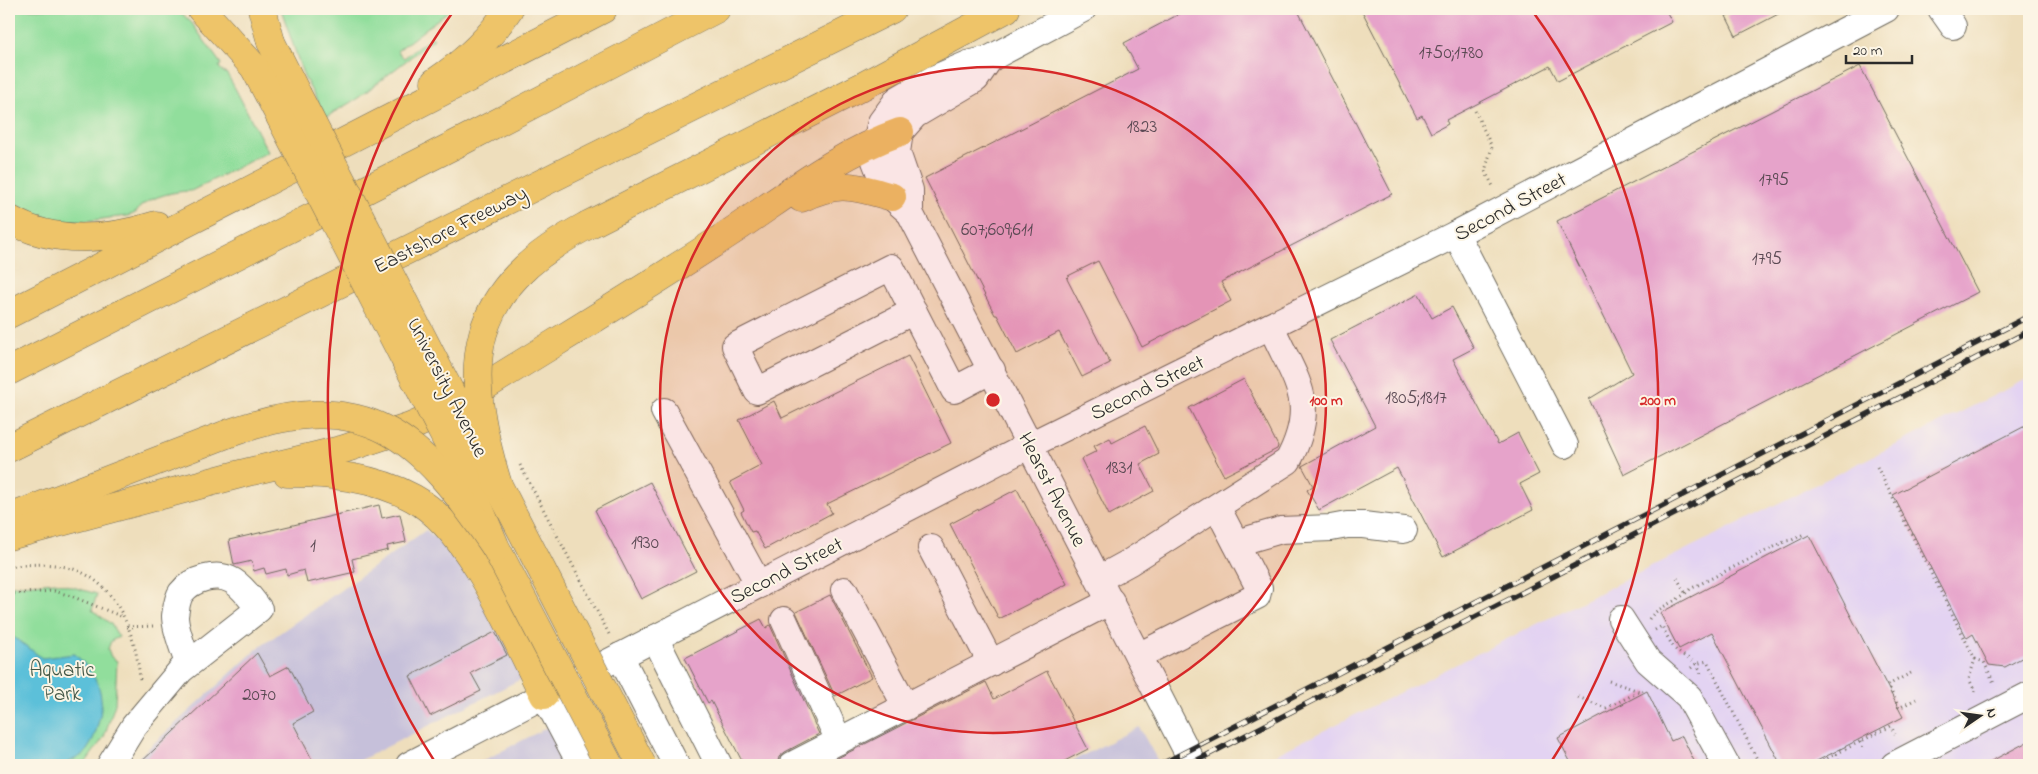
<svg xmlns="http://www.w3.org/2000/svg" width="2038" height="774" viewBox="0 0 2038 774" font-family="'Indie Flower',sans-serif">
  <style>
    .built { fill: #e3d3f2 }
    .industrial { fill: #c6c0da }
    .green { fill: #91de9c; stroke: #5e8464 }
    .water { fill: #5bc0d9; stroke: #437682 }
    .building { fill: #e6a3ca }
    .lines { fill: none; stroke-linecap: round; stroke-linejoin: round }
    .minor-casing { stroke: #6f6a5e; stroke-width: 28 }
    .major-casing { stroke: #6f6a5e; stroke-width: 29 }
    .highway-casing { stroke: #6f6a5e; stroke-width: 29 }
    .path { stroke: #6f6a5e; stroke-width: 3; stroke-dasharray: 1 4; stroke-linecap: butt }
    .minor { stroke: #fff; stroke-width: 26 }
    .major { stroke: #eec469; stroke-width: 28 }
    .highway { stroke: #eec469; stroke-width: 28 }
    .rail-casing { stroke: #2b2b2b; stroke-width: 5.5 }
    .rail { stroke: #fcf5e5; stroke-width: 4; stroke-dasharray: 11; stroke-linecap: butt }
    .major-bridge-casing { stroke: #6f6a5e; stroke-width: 29; stroke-linecap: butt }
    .highway-bridge-casing { stroke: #6f6a5e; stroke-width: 29; stroke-linecap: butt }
    .major-bridge { stroke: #eec469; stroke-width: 28 }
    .highway-bridge { stroke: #eec469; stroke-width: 28 }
    .ring { fill: none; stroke: #d62828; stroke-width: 2.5 }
    .labels { text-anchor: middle; stroke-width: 4; stroke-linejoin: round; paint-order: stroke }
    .number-label { font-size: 19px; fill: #5a4953 }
    .street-label { font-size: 21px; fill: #2b2b2b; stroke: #fcf5e5 }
    .park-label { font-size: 21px; fill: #445847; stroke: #fcf5e5 }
    .centre { fill: #d62828; stroke: #fcf5e5; stroke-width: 2.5 }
    .ring-label { font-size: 15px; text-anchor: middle; font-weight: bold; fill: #d62828; stroke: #fcf5e5; stroke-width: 4; stroke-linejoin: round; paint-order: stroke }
  </style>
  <rect width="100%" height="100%" fill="#fcf5e5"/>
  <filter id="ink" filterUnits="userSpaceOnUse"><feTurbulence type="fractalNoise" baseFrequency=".02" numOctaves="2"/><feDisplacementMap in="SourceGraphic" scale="10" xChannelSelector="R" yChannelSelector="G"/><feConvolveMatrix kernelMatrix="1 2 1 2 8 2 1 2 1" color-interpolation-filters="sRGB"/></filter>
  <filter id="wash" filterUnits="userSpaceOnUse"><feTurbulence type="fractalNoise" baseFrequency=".0096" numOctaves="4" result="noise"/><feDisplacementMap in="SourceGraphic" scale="20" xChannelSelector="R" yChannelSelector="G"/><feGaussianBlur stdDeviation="1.12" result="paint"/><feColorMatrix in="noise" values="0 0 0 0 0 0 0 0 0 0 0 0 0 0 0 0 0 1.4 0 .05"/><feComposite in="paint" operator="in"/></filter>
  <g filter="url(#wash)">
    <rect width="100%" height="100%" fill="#eedebc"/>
    <path class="built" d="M2029 378V765H1255Z"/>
    <g class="industrial">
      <path d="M426 530 449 549 497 622 523 678 351 765H130L257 649Z"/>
      <path d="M550 726 570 765H475Z"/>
      <path d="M1139 727 1160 765H1064Z"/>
    </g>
    <g class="green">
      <path d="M9 9H177L191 22 221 64 219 67 222 71 227 74 236 90 268 152 191 191C175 191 153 196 140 207 138 209 138 212 135 213 130 217 116 217 109 218 85 222 59 224 36 215 27 211 17 205 9 200Z"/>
      <path d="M281 9H451L397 51 404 58 432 37 434 39 358 98 326 117 304 77Z"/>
      <path d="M55 582 97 594 92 610 111 624 119 637 111 641 108 649 111 657 117 661 115 704 104 737 84 765H9V586Z"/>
    </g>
    <path class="water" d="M9 635 18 640 42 658 75 654C97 676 107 693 98 724 96 732 92 743 87 750 81 758 72 759 65 765H9Z"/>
    <g id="blocks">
      <g class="building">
        <path d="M1189 9H1297L1392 194 1221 282 1231 301 1142 347 1098 261 1068 276 1067 279 1110 363 1082 377 1059 332 1017 354 997 315H995L925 178 1138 69 1124 43Z"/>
        <path d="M1361 9H1665L1672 22 1558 81 1550 66 1446 120 1448 124 1431 133 1422 115 1417 118Z"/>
        <path d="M1740 9H1788L1736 36 1726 16Z"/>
        <path d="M1860 66 1978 292 1624 475 1589 399 1632 373 1557 221Z"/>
        <path d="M1419 294 1432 318 1452 307 1474 348 1453 359 1498 444 1518 433 1539 474 1520 484 1533 510 1443 557 1397 468 1319 510 1307 490 1313 486 1302 466 1375 426 1330 340Z"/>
        <path d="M908 356 951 443 827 504 832 513 765 549 755 531 751 532 741 512 744 510 730 482 762 465 739 420 774 401 782 418Z"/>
        <path d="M1244 379 1278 446 1277 449 1224 476 1189 408Z"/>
        <path d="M2029 424V654L2005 667 1989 665 1973 634 1967 638 1893 495Z"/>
        <path d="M1145 426 1159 454 1140 464 1154 491 1109 515 1081 459 1097 451 1094 446 1110 438 1112 443Z"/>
        <path d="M650 482 696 571 641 599 595 510Z"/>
        <path d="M1017 489 1067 584 999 619 950 524Z"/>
        <path d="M379 505 382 518 400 514 406 542 387 546 388 550 352 559 355 572 307 583 304 570 287 575 286 569 266 574 264 568 254 571 252 561 234 565 229 540Z"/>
        <path d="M1809 535 1903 717 1809 765H1781L1712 632 1679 649 1660 613Z"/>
        <path d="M830 595 872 677 835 696 796 612Z"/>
        <path d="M761 619 766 628 770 625 819 734 785 752 779 757 777 765H744L711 701 708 703 685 658Z"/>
        <path d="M495 632 507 655 471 673 481 691 430 716 410 676Z"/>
        <path d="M257 653 270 676 289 666 313 712 293 723 315 765H138Z"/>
        <path d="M1047 671 1088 749 1057 765H824L986 682 994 699Z"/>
        <path d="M1647 691 1671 741 1682 736 1696 765H1572L1558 738Z"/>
        <path d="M2029 741V765H1984Z"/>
      </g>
    </g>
  </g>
  <g filter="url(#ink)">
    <use href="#blocks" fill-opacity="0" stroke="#6f6a5e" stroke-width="1"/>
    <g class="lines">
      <defs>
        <g id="minor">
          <path d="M1083 9 989 59 968 64 933 79 898 99 881 122 874 149 875 161 884 184 892 197 910 213 1194 765"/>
          <path d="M1941 9 1953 26"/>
          <path d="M910 213V190L897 152 900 132 915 115 976 79 989 60"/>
          <path d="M1456 234 1565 445"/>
          <path d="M914 311 757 391 735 346 891 267 954 390 992 370"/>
          <path d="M664 411 759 585"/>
          <path d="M1236 543 1281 530 1331 528 1347 525H1363L1404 530"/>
          <path d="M931 548 991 663"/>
          <path d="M1099 579 1130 562 1288 461C1320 401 1294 380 1271 326"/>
          <path d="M844 590 906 707"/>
          <path d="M1621 619 1648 661 1689 697 1726 765"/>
          <path d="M784 620 839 741"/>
          <path d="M655 638 719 765"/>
          <path d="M620 656 676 765"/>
          <path d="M1138 656 1257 596 1259 588 1217 507"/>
          <path d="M544 695 581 765"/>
          <path d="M110 765 134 726 181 670 259 609C251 599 244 588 233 581 217 571 192 579 181 593 177 599 176 609 175 616 175 631 184 649 188 664"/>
          <path d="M409 765 1030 445 1456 234 1886 9"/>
          <path d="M792 765 1111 601"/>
          <path d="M1894 765 2029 695"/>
        </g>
        <g id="major">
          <path d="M271 42 297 94"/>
          <path d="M254 67 274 105"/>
        </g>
        <g id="highway">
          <path d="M201 9 254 67"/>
          <path d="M262 9 271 42"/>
          <path d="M435 82C463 63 491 37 509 9"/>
          <path d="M801 198C840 180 852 186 892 197"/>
          <path d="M9 219C53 245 109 240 156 225"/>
          <path d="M588 225 861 87 1006 9"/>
          <path d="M9 314 603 9"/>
          <path d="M9 371 464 140 716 9"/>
          <path d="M9 448 892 9"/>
          <path d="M287 473C330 473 375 477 413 498 471 529 514 637 544 695"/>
          <path d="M9 518 227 434"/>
          <path d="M9 536 244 473 344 449 410 427 433 417 474 393C559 340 645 289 728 234 783 198 837 154 900 132"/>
        </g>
      </defs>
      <use href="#minor" class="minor-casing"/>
      <use href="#major" class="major-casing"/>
      <use href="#highway" class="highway-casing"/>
      <g class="path">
        <path d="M1475 111 1492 147 1485 171 1494 188"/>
        <path d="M520 465 610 636"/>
        <path d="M1877 467 1975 659 1969 679 1977 695"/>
        <path d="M9 567C33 563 63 562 85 574 121 593 137 641 140 680"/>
        <path d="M1677 578 1686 594"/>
        <path d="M9 594 54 591 71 596 123 617"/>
        <path d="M1649 619C1659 605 1679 602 1690 589L1786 541 1792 540 1804 534"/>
        <path d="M127 627 153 626"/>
        <path d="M1655 630 1662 626C1666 634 1671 645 1677 651 1686 659 1700 661 1701 676"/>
        <path d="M1975 659 1984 662 1995 685"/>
        <path d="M1691 668 1696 664 1707 661 1760 765"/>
        <path d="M1911 673 1888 685 1899 708 1916 699"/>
        <path d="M1609 681 1639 691"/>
        <path d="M1578 697 1606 708 1643 690"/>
        <path d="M1860 742 1864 750"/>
        <path d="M1836 754 1840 763"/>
        <path d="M1814 765 1891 726 1895 734"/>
      </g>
      <use href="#minor" class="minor"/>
      <use href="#major" class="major"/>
      <use href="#highway" class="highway"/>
      <defs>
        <g id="rail">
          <path d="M1160 765 2029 316"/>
          <path d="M1188 765 2029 331"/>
        </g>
      </defs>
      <use href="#rail" class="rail-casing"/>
      <use href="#rail" class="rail"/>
      <defs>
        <g id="major-bridge">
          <path d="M297 94 642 765"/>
          <path d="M274 105 468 482 496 548 609 765"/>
        </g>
        <g id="highway-bridge">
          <path d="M227 434C368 383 420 436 496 548"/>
          <path d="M498 485C461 363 465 290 588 225"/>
        </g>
      </defs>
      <use href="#major-bridge" class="major-bridge-casing"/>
      <use href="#highway-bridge" class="highway-bridge-casing"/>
      <use href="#major-bridge" class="major-bridge"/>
      <use href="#highway-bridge" class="highway-bridge"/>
    </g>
  </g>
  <circle cx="993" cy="400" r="333" fill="#d62828" fill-opacity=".12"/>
  <g class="ring">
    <circle cx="993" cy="400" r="333"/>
    <path d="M435 762A665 665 0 0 1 455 9M1531 9A665 665 0 0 1 1551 762"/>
  </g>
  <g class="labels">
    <g class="number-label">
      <text x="1451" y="58">1750;1780</text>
      <text x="1142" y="132">1823</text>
      <text x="1774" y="185">1795</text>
      <text x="997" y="235">607;609;611</text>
      <text x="1767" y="264">1795</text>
      <text x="1416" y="403">1805;1817</text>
      <text x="1119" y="473">1831</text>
      <text x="645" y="548">1930</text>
      <text x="313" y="551">1</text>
      <text x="259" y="700">2070</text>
    </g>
    <g class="street-label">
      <text transform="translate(1510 206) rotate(-28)" y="7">Second Street</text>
      <text transform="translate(450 229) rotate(-27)" y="7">Eastshore Freeway</text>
      <text transform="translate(448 387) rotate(63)" y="7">University Avenue</text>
      <text transform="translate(1147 387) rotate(-26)" y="7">Second Street</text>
      <text transform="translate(1053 489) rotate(63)" y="7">Hearst Avenue</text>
      <text transform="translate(786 570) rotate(-27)" y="7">Second Street</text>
    </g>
    <g class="park-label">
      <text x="62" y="676">Aquatic<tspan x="62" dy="24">Park</tspan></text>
    </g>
  </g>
  <circle cx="993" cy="400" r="8" class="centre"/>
  <g class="ring-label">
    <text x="1326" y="405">100 m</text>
    <text x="1658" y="405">200 m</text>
  </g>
  <rect width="2038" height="774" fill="none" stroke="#fcf5e5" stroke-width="30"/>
  <g transform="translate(1980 716) rotate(77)" stroke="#fcf5e5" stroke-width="4" paint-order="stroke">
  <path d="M0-4L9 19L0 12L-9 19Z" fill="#2b2b2b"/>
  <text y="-8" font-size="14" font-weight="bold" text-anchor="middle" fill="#2b2b2b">N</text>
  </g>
  <path d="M1846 55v8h66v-8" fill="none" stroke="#2b2b2b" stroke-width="2.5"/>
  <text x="1853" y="55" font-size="15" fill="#2b2b2b" stroke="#fcf5e5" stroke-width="4" paint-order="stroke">20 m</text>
</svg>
